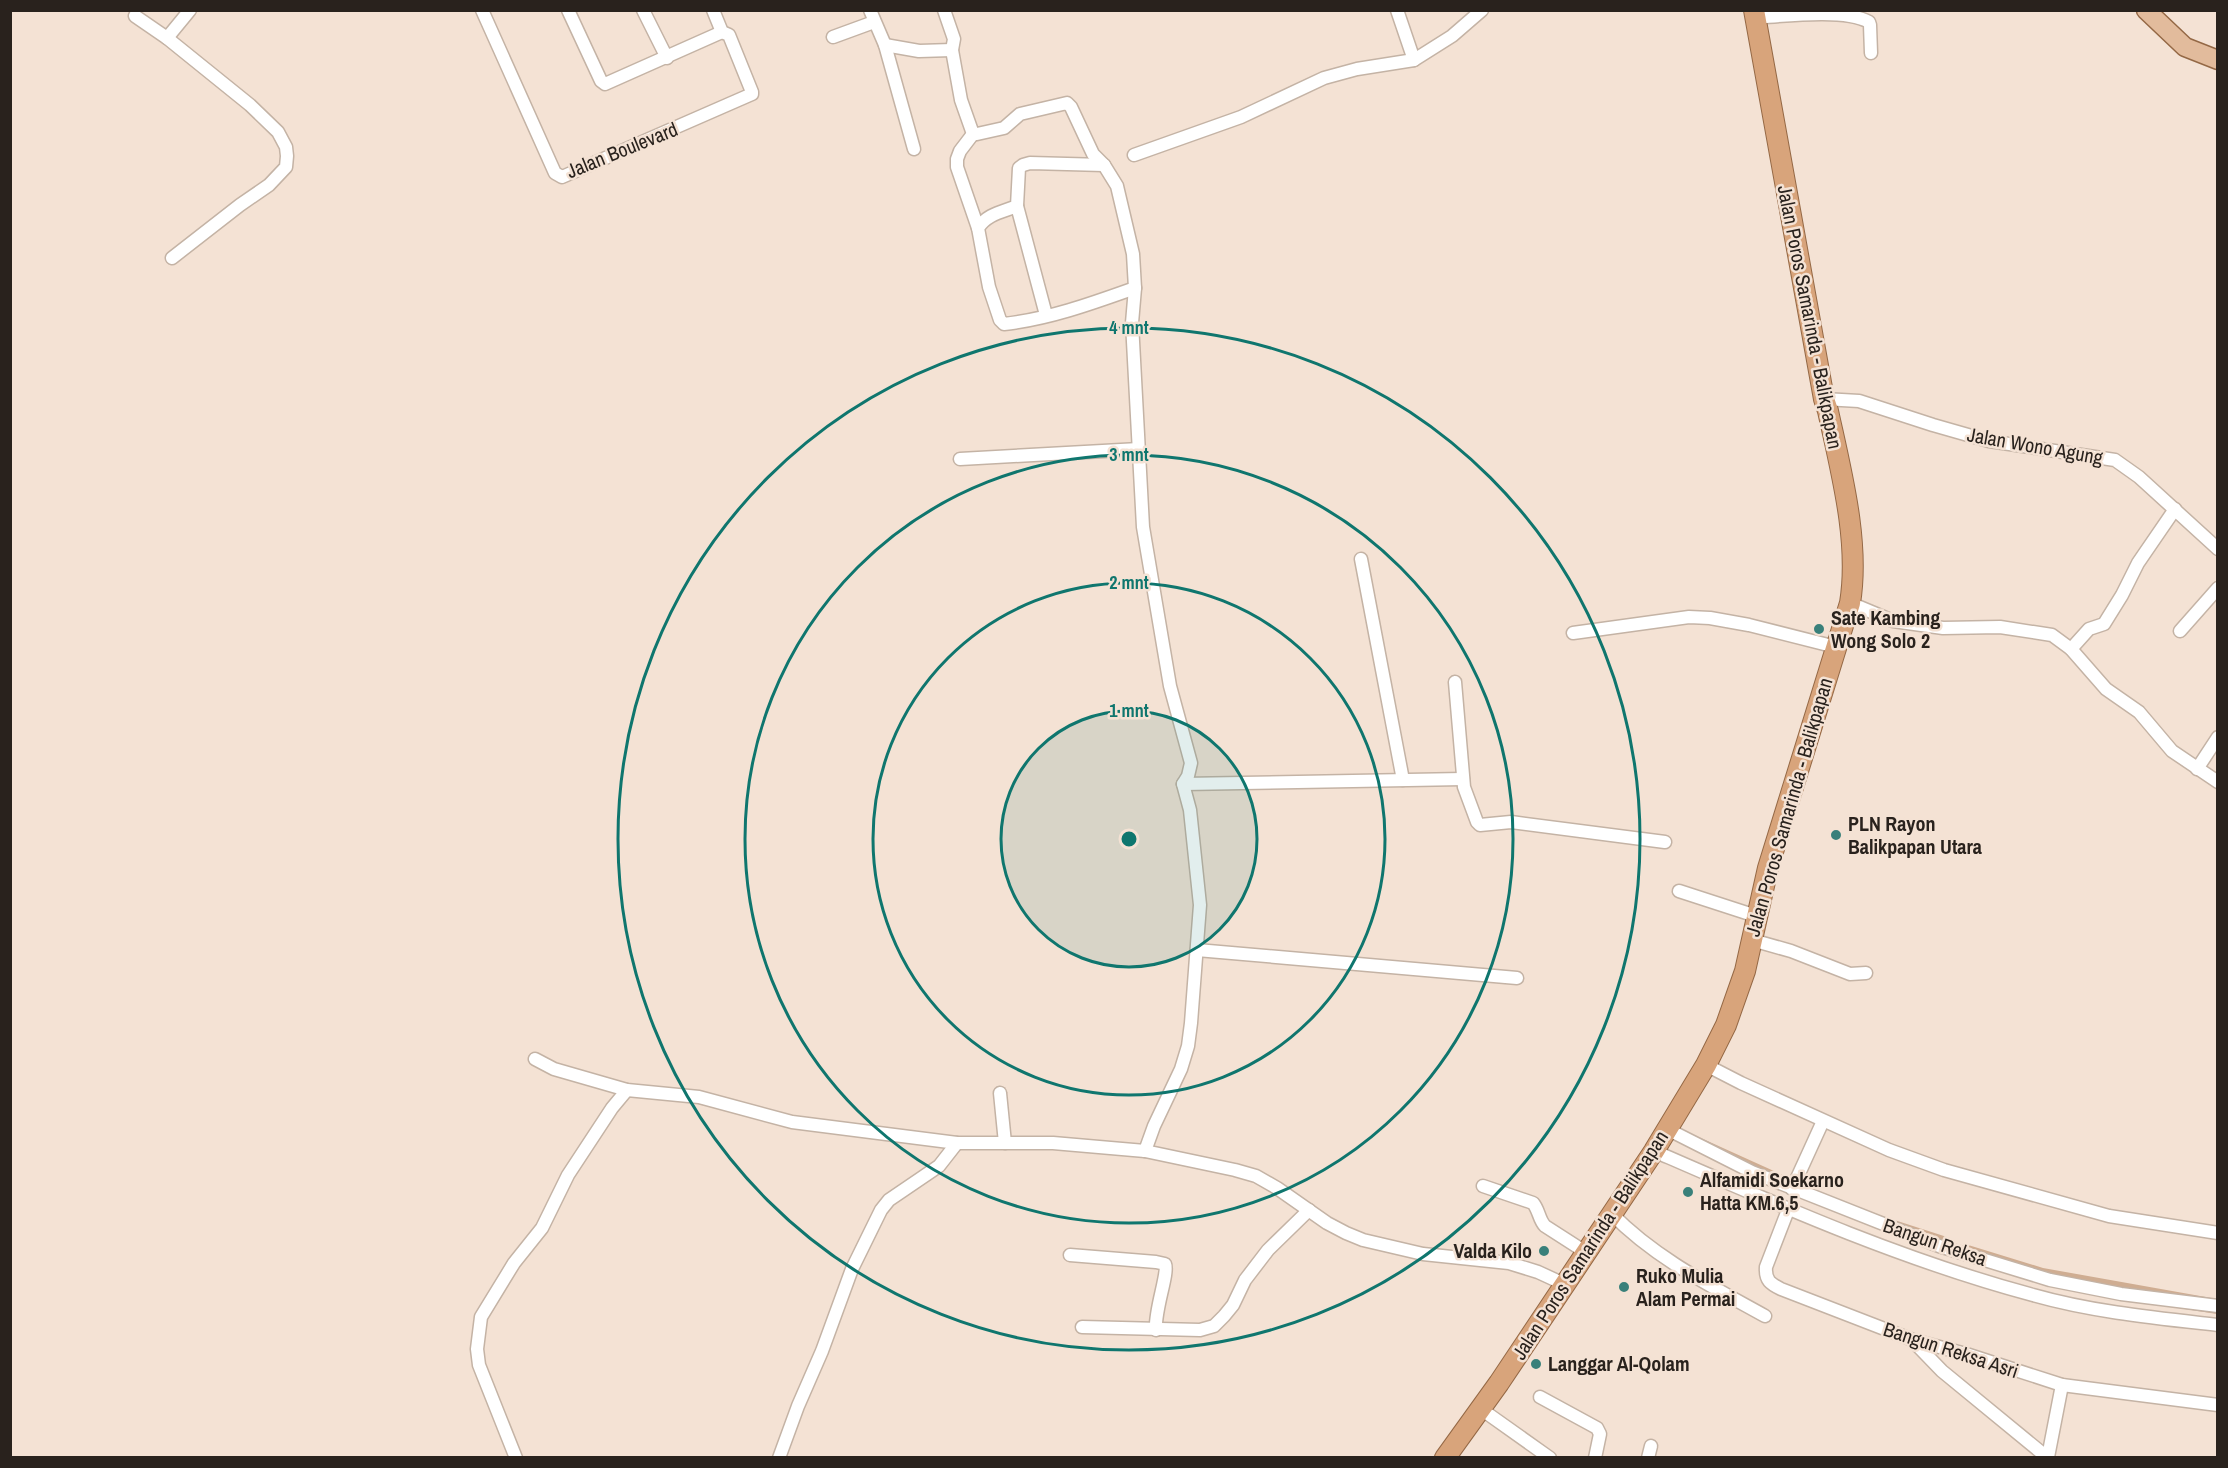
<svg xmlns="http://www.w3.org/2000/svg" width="2228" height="1468" viewBox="0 0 2228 1468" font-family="'Archivo Narrow',sans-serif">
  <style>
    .green { fill: #cfad92 }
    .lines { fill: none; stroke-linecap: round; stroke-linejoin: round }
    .minor-casing { stroke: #c4b3a5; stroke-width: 15 }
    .primary-casing { stroke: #946845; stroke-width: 21 }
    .trunk-casing { stroke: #946845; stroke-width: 22 }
    .minor { stroke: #fff; stroke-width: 12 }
    .primary { stroke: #e2bb9c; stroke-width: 18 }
    .trunk { stroke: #d8a47b; stroke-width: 20 }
    .ring { fill: none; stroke: #0f766e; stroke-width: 3 }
    .poi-dot { fill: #39807a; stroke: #f4e2d4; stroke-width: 2 }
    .labels { text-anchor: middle; stroke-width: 5; stroke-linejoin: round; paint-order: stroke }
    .street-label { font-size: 20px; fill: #29221d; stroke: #f4e2d4 }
    .poi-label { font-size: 20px; font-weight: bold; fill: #29221d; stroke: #f4e2d4; text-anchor: start }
    .centre { fill: #0f766e; stroke: #f4e2d4; stroke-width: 3 }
    .ring-label { font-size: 18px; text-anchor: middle; font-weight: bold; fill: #0f766e; stroke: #f4e2d4; stroke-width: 5; stroke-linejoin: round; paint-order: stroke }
  </style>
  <rect width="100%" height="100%" fill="#f4e2d4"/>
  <g class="green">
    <path d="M1692 1134 1851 1206 1950 1238 1945 1251C1856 1223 1769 1184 1684 1145L1689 1135Z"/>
    <path d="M1965 1244 2043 1268 2217 1299V1314L2159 1305 1962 1256Z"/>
  </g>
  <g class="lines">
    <defs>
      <g id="minor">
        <path d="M482 10 555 173 562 177 752 94V92L729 35 722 32 713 10"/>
        <path d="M568 10 601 81 605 84 722 32"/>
        <path d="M643 10 667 58"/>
        <path d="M870 10 885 45 914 149"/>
        <path d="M944 10 954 39 952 50 961 100 973 134H977L1004 128 1020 114 1067 103 1071 107 1093 154 1104 165 1117 186 1133 254 1135 288 1132 323 1143 527 1170 686 1191 763 1188 776 1183 784 1190 810 1200 905 1191 1023 1188 1046 1181 1069 1154 1126 1145 1151"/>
        <path d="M1397 10 1414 60"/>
        <path d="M135 16 167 38 190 10"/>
        <path d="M1755 18C1783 16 1845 8 1869 22L1870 25 1871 53"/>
        <path d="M833 37 874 22"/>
        <path d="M167 38 250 105 278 132 286 147 287 156 286 167 269 185 240 205 172 258"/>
        <path d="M885 45 919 51 952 50"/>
        <path d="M973 134 960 151 957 159V167L978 228"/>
        <path d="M1134 155 1241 117 1324 78 1357 69 1414 60 1452 36 1482 10"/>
        <path d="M1104 165 1030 163 1023 165 1019 168 1017 206C1002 212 987 214 978 228L989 287 1000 320 1004 324C1049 319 1093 303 1135 288"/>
        <path d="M1017 206 1046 315"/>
        <path d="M1824 399 1859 401 1933 425 1989 441 2115 460 2139 477 2218 549"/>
        <path d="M960 459 1139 449"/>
        <path d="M1361 559 1403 780"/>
        <path d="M1850 603 1893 621 1943 628 2000 627 2052 635 2071 649 2106 689 2139 712 2172 751 2218 782"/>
        <path d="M2180 631 2218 588"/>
        <path d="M1573 633 1689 617 1710 618 1749 625 1836 647"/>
        <path d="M2071 649 2089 629 2104 624 2122 595 2138 563 2175 509"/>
        <path d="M1455 682 1464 787 1477 822 1480 825 1511 822 1665 842"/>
        <path d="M2197 769 2218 737"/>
        <path d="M1183 784 1463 779"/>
        <path d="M1679 891 1756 916"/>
        <path d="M1752 940 1791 951 1850 974 1866 973"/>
        <path d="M1197 950 1517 978"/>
        <path d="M535 1059 554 1069 627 1090 699 1097 792 1122 957 1143H1053L1145 1151 1235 1170 1256 1176 1277 1188 1327 1223 1346 1233 1363 1240 1423 1254 1509 1263 1538 1272 1564 1284"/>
        <path d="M1706 1065 1741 1083 1889 1150 1944 1170 2109 1216 2218 1233"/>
        <path d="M1000 1093 1005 1143"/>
        <path d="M1667 1129 1752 1172 1939 1246 2050 1280 2121 1294 2218 1306"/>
        <path d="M1654 1151C1778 1205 1902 1260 2033 1295 2093 1312 2156 1318 2218 1325"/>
        <path d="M1483 1186 1533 1203C1539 1210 1539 1220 1545 1226L1587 1253"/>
        <path d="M1792 1189 1823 1121"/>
        <path d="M1788 1210 1766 1267C1765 1281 1771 1284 1781 1289L1913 1340 1966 1354 2062 1385 2218 1405"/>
        <path d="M1612 1214C1655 1258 1711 1286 1765 1316"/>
        <path d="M1070 1255 1156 1262 1165 1264C1169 1273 1154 1311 1156 1330"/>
        <path d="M1082 1327 1200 1330 1214 1326 1224 1316 1233 1305 1245 1280 1268 1250 1309 1210"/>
        <path d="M1913 1341 1942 1371 2048 1458"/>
        <path d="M1540 1397 1597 1428 1600 1434 1595 1458"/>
        <path d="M1481 1409 1550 1458"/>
        <path d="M2048 1457 2062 1385"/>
        <path d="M516 1458 479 1365 477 1349 481 1317 514 1263 542 1228 568 1175 612 1108 627 1090"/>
        <path d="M779 1458 798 1406 822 1351 852 1269 881 1210 889 1200 939 1166 957 1143"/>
        <path d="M1648 1458 1651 1446"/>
      </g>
      <path id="primary" d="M2146 10 2185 47 2218 60"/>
      <path id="trunk" d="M1445 1458 1499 1383 1654 1151 1706 1065 1726 1025 1745 971 1768 868 1850 603C1860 542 1841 471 1828 411L1824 399 1754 10"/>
    </defs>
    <use href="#minor" class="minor-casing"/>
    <use href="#primary" class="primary-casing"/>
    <use href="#trunk" class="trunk-casing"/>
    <use href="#minor" class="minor"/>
    <use href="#primary" class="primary"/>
    <use href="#trunk" class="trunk"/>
  </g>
  <circle cx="1129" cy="839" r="128" fill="#0f766e" fill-opacity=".12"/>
  <g class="ring">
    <circle cx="1129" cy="839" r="128"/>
    <circle cx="1129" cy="839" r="256"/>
    <circle cx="1129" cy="839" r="384"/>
    <circle cx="1129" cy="839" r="511"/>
  </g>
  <g class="poi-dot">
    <circle cx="1819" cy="629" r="6"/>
    <circle cx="1836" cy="835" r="6"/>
    <circle cx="1688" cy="1192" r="6"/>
    <circle cx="1544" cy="1251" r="6"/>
    <circle cx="1624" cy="1287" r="6"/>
    <circle cx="1536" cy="1364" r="6"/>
  </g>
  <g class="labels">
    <g class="street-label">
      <text transform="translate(622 150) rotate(-22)" y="7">Jalan Boulevard</text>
      <text transform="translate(1810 317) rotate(79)" y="7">Jalan Poros Samarinda - Balikpapan</text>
      <text transform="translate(2035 446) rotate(10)" y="7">Jalan Wono Agung</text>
      <text transform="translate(1789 807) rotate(-74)" y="7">Jalan Poros Samarinda - Balikpapan</text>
      <text transform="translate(1935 1242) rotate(19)" y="7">Bangun Reksa</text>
      <text transform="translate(1590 1245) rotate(-57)" y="7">Jalan Poros Samarinda - Balikpapan</text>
      <text transform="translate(1951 1350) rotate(18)" y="7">Bangun Reksa Asri</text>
    </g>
    <g class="poi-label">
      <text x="1831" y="625">Sate Kambing<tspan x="1831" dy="23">Wong Solo 2</tspan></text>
      <text x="1848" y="831">PLN Rayon<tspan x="1848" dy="23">Balikpapan Utara</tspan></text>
      <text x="1700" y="1187">Alfamidi Soekarno<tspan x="1700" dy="23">Hatta KM.6,5</tspan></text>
      <text x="1532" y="1258" text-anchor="end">Valda Kilo</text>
      <text x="1636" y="1283">Ruko Mulia<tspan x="1636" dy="23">Alam Permai</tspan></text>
      <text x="1548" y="1371">Langgar Al-Qolam</text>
    </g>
  </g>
  <circle cx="1129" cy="839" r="9" class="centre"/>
  <g class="ring-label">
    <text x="1129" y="334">4 mnt</text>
    <text x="1129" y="461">3 mnt</text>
    <text x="1129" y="589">2 mnt</text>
    <text x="1129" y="717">1 mnt</text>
  </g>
  <rect width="2228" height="1468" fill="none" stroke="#29221d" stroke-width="24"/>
</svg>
